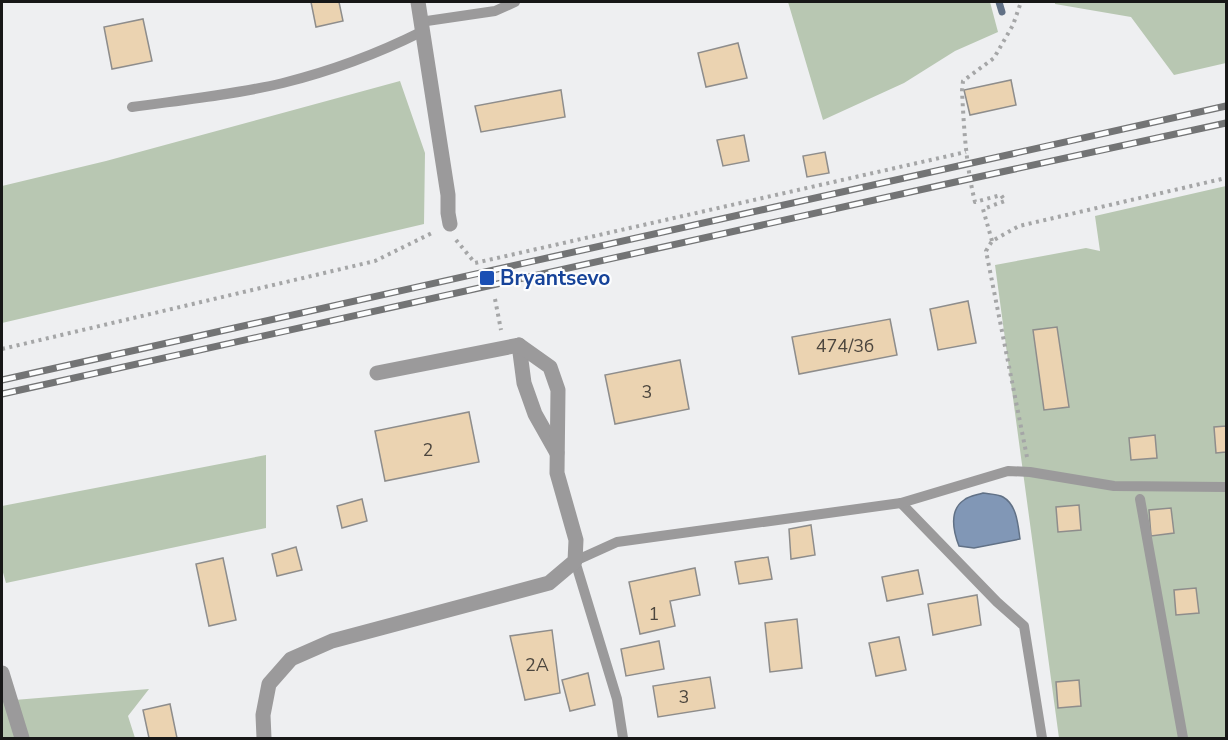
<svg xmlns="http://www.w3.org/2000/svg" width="1228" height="740" viewBox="0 0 1228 740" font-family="'Nunito Sans',sans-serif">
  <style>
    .green { fill: #b8c7b2 }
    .water { fill: #8197b6; stroke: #617186; stroke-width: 1.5 }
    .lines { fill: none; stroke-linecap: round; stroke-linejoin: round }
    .stream { stroke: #617186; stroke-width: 7 }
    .building { fill: #ebd3b1; stroke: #8e8d8c; stroke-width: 1.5 }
    .path { stroke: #a5a6a7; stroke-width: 4; stroke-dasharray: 3 4.5; stroke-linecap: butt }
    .lane { stroke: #9b9a9b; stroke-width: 10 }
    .street { stroke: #9b9a9b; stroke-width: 15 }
    .rail-casing { stroke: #737475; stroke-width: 7 }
    .rail { stroke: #fcfdfe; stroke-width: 4.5; stroke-dasharray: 14; stroke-linecap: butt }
    .transit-dot { fill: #1a4fb4; stroke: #fcfdfe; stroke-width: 2 }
    .labels { text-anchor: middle; stroke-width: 4.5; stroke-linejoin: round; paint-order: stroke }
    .number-label { font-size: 18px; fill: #4c463e }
    .transit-label { font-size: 21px; font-weight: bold; fill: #164399; stroke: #fcfdfe; text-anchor: start }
  </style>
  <rect width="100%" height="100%" fill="#eeeff1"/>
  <g class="green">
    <path d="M788 2H990L998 32 955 51 904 83 823 120Z"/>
    <path d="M1055 2H1226V63L1174 75 1131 17 1055 4Z"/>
    <path d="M400 81 425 153 424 224 2 323V186L106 161Z"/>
    <path d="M1226 186V738H1059L995 265 1086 248 1100 251 1095 216Z"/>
    <path d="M266 455V528L6 583 2 569V506Z"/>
    <path d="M149 689 128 716 135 738H2V701Z"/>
  </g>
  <path class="water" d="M983 493C989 494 998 494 1003 497 1017 505 1018 525 1020 539L974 548 959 546C953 531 949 510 964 500 969 496 977 495 983 493Z"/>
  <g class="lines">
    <path class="stream" d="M999 2 1002 12"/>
  </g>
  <g class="building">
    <path d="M311 2H339L343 21 316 27Z"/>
    <path d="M143 19 152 61 112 69 104 27Z"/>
    <path d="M738 43 747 78 706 87 698 53Z"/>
    <path d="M1011 80 1016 105 970 115 964 90Z"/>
    <path d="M561 90 565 117 481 132 475 106Z"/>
    <path d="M744 135 749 161 723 166 717 140Z"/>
    <path d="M825 152 829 173 807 177 803 156Z"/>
    <path d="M968 301 976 343 938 350 930 309Z"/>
    <path d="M890 319 897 355 799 374 792 337Z"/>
    <path d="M1057 327 1069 407 1044 410 1033 330Z"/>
    <path d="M680 360 689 409 615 424 605 375Z"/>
    <path d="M469 412 479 462 385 481 375 431Z"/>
    <path d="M1226 426V452L1216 453 1214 427Z"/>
    <path d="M1155 435 1157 458 1131 460 1129 438Z"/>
    <path d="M362 499 367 521 342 528 337 506Z"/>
    <path d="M1079 505 1081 530 1058 532 1056 507Z"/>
    <path d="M1171 508 1174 533 1151 536 1149 510Z"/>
    <path d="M811 525 815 555 791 559 789 529Z"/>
    <path d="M296 547 302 570 277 576 272 554Z"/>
    <path d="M768 557 772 579 739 584 735 562Z"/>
    <path d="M223 558 236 620 209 626 196 564Z"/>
    <path d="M695 568 700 595 670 601 675 626 640 634 629 582Z"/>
    <path d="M918 570 923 594 887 601 882 577Z"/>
    <path d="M1196 588 1199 613 1176 615 1174 590Z"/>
    <path d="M977 595 981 625 933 635 928 604Z"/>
    <path d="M797 619 802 668 770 672 765 623Z"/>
    <path d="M552 630 560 693 525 700 510 636Z"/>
    <path d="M899 637 906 670 876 676 869 643Z"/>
    <path d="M659 641 664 669 626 676 621 649Z"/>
    <path d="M588 673 595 705 570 711 562 680Z"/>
    <path d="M710 677 715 708 658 717 653 686Z"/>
    <path d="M1079 680 1081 706 1058 708 1056 682Z"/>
    <path d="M170 704 177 738H149L143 710Z"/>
  </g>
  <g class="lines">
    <g class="path">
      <path d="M456 240 475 263 966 152"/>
      <path d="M992 241 983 209 1005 201 1001 195 975 202C966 166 964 129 962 91L963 81 994 58 1013 25 1021 2"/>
      <path d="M495 299 501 330"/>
      <path d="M2 349 375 261 434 232"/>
      <path d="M1027 457 986 251 992 241 1019 226 1226 178"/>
    </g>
    <g class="lane">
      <path d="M420 22 495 11 515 2"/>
      <path d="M132 107C182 100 233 95 283 83 331 71 377 54 421 32"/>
      <path d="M1140 499 1183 738"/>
      <path d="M901 503 997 602 1024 626 1042 738"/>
      <path d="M623 738 617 699 575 561 617 542 901 503 1008 471 1030 472 1114 486 1226 487"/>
    </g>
    <g class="street">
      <path d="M418 2 448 195V213L450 224"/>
      <path d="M519 345 524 383 535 414 557 453"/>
      <path d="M2 673 22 738"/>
      <path d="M264 738 263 715 269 684 291 659 332 641 549 583 575 561 576 540 557 473 558 390 550 367 519 345 377 373"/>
    </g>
    <defs>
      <g id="rail">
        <path d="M2 380 1226 106"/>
        <path d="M2 394 969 179 1226 123"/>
      </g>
    </defs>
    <use href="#rail" class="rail-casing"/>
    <use href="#rail" class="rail"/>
  </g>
  <rect class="transit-dot" x="479" y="270" width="16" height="16" rx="3"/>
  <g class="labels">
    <g class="number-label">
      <text x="845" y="352">474/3б</text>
      <text x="647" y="398">3</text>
      <text x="428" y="456">2</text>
      <text x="654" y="620">1</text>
      <text x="537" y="671">2А</text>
      <text x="684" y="703">3</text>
    </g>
    <g class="transit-label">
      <text x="500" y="285">Bryantsevo</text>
    </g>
  </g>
  <rect width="1228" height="740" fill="none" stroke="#171717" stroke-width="6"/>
</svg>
